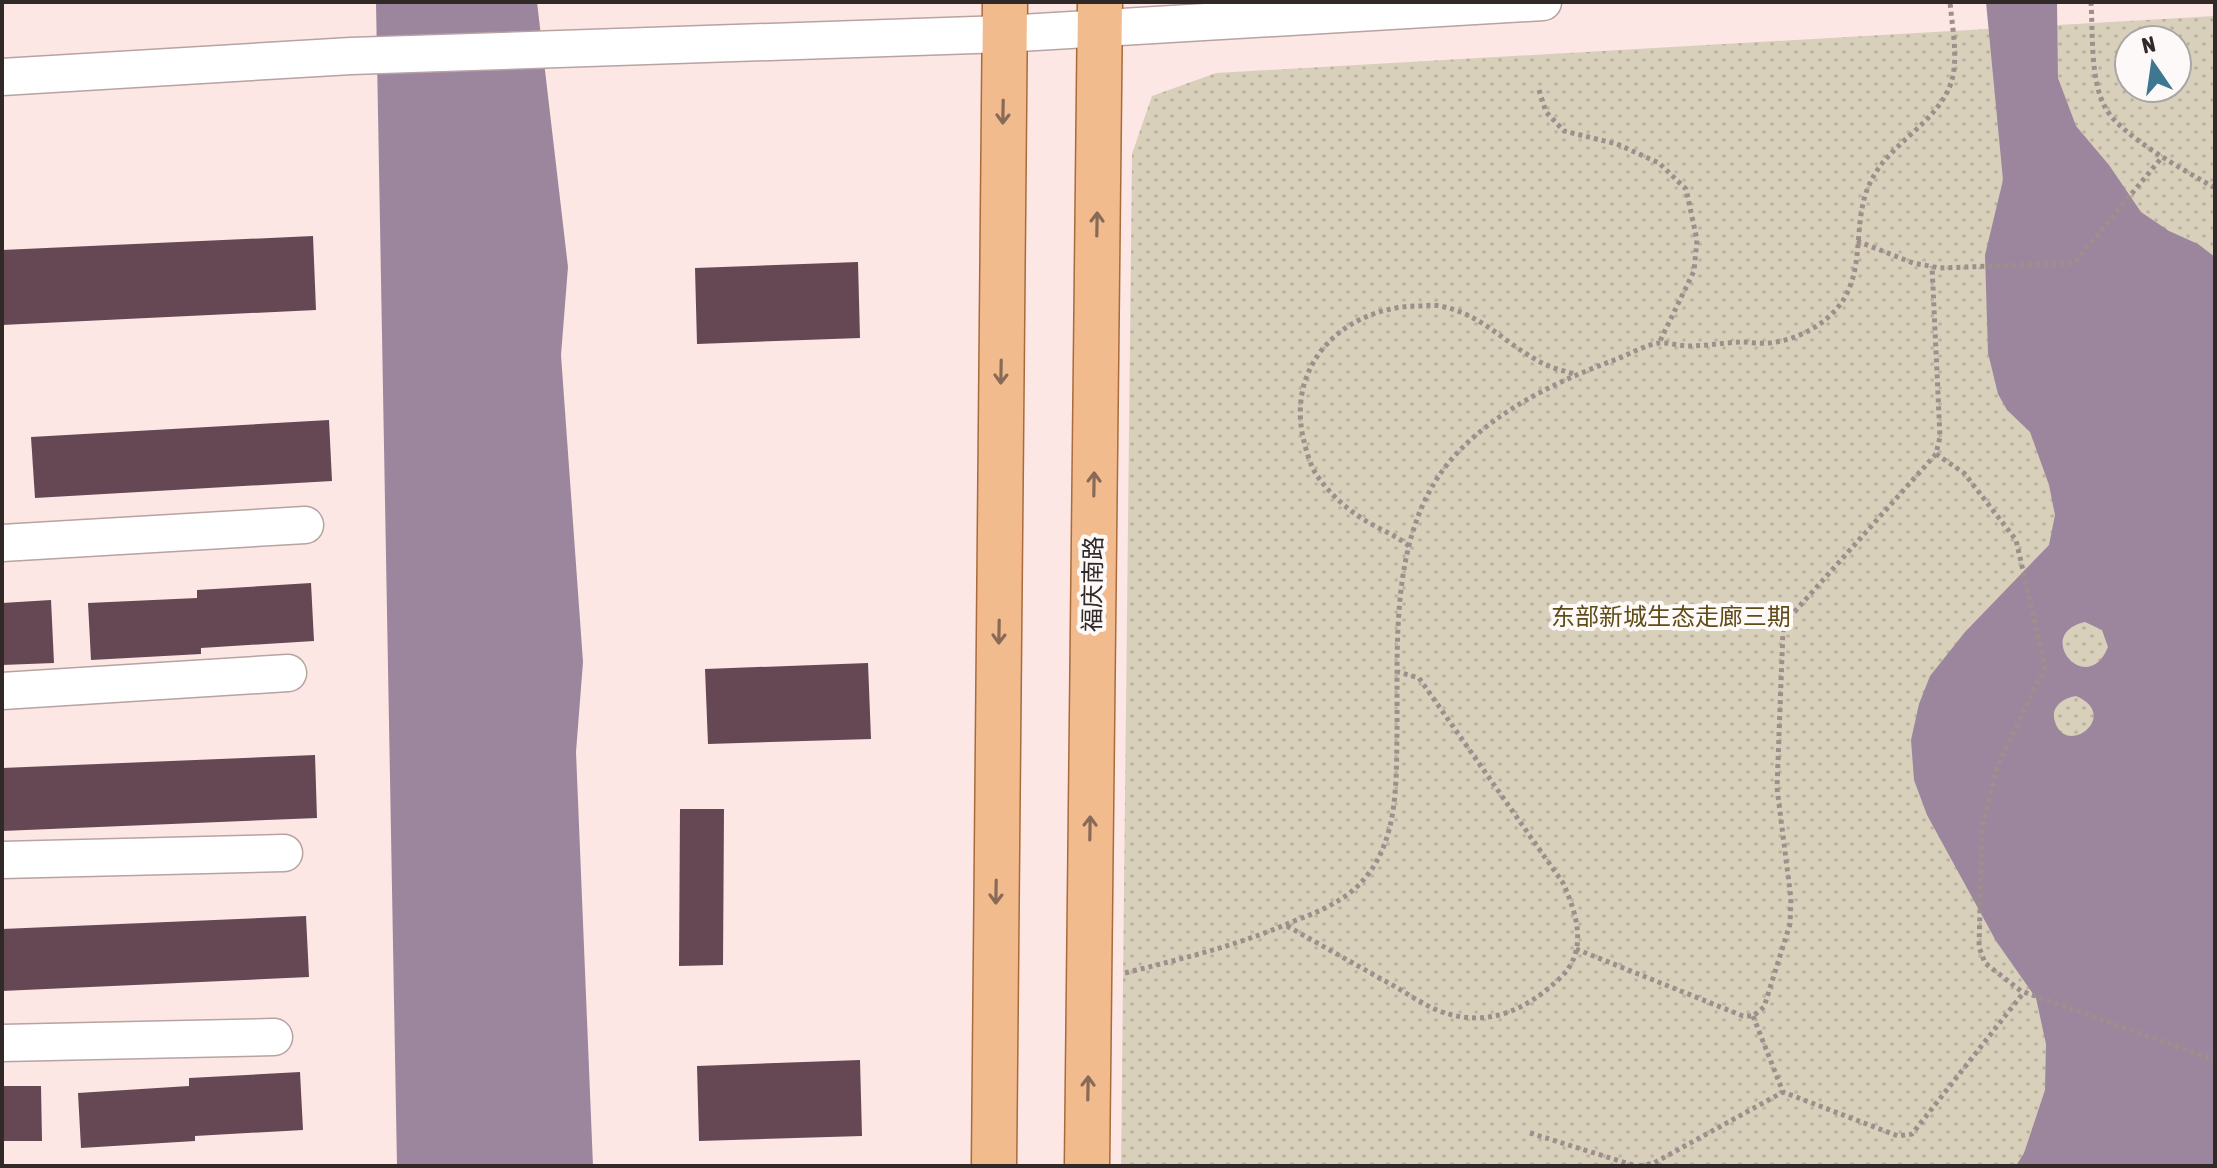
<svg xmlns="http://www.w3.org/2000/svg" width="2217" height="1168" viewBox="0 0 2217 1168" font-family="'Asap Condensed','Noto Sans SC',sans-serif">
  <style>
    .park { fill: url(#park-dots); fill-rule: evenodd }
    .water { fill: #9b869e; fill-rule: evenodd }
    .building { fill: #664854 }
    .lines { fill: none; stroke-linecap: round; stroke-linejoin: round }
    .minor-casing { stroke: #b7a3a1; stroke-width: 39 }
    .major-casing { stroke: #a96b39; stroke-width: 47 }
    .path { stroke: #9e8f8d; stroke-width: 5; stroke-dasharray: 4 4; stroke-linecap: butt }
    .minor { stroke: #fff; stroke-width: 36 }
    .major { stroke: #f2bb8e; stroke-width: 44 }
    .oneway { stroke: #886b56 }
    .labels { text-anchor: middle; stroke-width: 8; stroke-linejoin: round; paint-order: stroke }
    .street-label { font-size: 24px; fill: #312928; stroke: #fdf9f8 }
    .park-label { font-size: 24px; fill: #5f4c17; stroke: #fdf9f8 }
  </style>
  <defs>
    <pattern id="park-dots" width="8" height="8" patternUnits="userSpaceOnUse" patternTransform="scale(2)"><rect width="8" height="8" fill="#d9d0bb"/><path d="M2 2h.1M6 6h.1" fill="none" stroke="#bbb3a1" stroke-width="1.8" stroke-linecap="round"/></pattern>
  </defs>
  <rect width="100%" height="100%" fill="#fce7e4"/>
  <path class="park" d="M2215 16V1166H1121L1132 154 1152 96 1216 73ZM2129 40H2177V88H2129Z"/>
  <g class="water">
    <path d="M376 2H537L568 267 561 355 583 662 576 752 593 1166H397Z"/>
    <path d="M1986 2H2057L2058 78 2076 126 2109 165 2141 212 2169 231 2198 244 2215 257V1166H2016L2024 1153 2045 1090 2046 1044 2036 998 1996 941 1927 815 1914 780 1911 740 1919 704 1930 676 1965 632 2049 545 2055 515 2049 485 2030 432 2007 410 1998 394 1988 353 1985 255 2003 180ZM2085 622 2102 630 2108 647C2087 699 2032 634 2085 622ZM2076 696C2121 715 2067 758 2055 722 2050 707 2063 698 2076 696Z"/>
  </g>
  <g class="building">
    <path d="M313 236 316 310 2 325V250Z"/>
    <path d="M858 262 860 338 697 344 695 268Z"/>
    <path d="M329 420 332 481 35 498 31 437Z"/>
    <path d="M311 583 314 641 201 648V654L91 660 88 603 197 598V590Z"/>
    <path d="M51 600 54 663 2 665V603Z"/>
    <path d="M868 663 871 739 708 744 705 669Z"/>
    <path d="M315 755 317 818 2 831V768Z"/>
    <path d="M680 809H724L723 965 679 966Z"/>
    <path d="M306 916 309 977 2 991V929Z"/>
    <path d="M860 1060 862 1136 699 1141 697 1066Z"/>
    <path d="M300 1072 303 1130 195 1136V1141L81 1148 78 1093 189 1086V1078Z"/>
    <path d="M2 1086H41L42 1141H2Z"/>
  </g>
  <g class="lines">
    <defs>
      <g id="minor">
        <path d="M2 77 351 56 1004 34 1543 2"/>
        <path d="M2 543 305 525"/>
        <path d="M2 691 288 673"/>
        <path d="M2 860 284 853"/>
        <path d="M2 1043 274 1037"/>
      </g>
      <g id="major">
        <path d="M994 1166 1005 2"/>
        <path d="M1087 1166 1100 2"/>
      </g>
    </defs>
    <use href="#minor" class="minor-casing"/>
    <use href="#major" class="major-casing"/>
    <g class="path">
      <path d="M2091 2C2093 32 2090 80 2105 107 2120 136 2186 171 2215 188"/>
      <path d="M1539 90 1546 112 1564 131 1617 144 1659 163 1686 189 1697 240 1694 271 1659 343"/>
      <path d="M1857 241 1913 263 1940 268 2074 263 2163 156"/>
      <path d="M1936 454 1964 473 2016 540 2045 667 1997 767 1982 828 1979 947 1985 963 2021 991 2215 1060"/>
      <path d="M1409 546C1393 533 1373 527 1357 515 1342 505 1328 491 1318 477 1310 466 1306 450 1303 437 1287 363 1344 308 1416 306 1424 306 1433 304 1440 306 1481 314 1501 340 1535 359 1547 367 1561 370 1574 374"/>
      <path d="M1287 926C1319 944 1351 962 1383 980 1401 989 1418 1002 1437 1010 1484 1029 1524 1012 1559 979 1589 952 1577 914 1563 883L1419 678 1398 672"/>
      <path d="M1576 949 1743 1016H1753L1764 1007 1790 924 1791 899 1777 788 1783 630 1788 619 1936 454 1940 437 1932 266"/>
      <path d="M1125 973C1184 958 1237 946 1294 921 1313 914 1330 907 1347 895 1399 856 1396 791 1397 732 1398 639 1388 524 1459 451 1502 407 1560 380 1617 359 1630 354 1645 345 1659 343 1668 342 1679 346 1688 346 1705 346 1722 343 1740 342 1749 342 1759 344 1769 343 1796 340 1822 327 1839 306 1868 269 1850 219 1872 179 1891 142 1937 123 1951 83 1959 59 1952 27 1950 2"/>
      <path d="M1753 1016 1783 1092 1898 1136 1912 1134 2024 992"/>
      <path d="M1530 1133 1636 1166"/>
      <path d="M1639 1166 1654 1163 1783 1092"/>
    </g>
    <use href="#minor" class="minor"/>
    <use href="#major" class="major"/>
  </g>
  <defs><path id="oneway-shaft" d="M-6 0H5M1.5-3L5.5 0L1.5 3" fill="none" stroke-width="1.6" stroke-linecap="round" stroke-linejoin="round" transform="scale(2)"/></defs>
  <g class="oneway">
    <use href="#oneway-shaft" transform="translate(1003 112) rotate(91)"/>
    <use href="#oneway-shaft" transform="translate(1097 224) rotate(-89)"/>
    <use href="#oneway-shaft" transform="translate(1001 372) rotate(91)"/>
    <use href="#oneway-shaft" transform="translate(1094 484) rotate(-89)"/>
    <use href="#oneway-shaft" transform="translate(999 632) rotate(91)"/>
    <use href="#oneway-shaft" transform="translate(1090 828) rotate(-89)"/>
    <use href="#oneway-shaft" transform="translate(996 892) rotate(91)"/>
    <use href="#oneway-shaft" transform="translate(1088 1088) rotate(-89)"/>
  </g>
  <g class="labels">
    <g class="street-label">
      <text transform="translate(1093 584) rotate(-89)" y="8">福庆南路</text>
    </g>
    <g class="park-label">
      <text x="1671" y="625">东部新城生态走廊三期</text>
    </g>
  </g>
  <rect width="2217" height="1168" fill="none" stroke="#312928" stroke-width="8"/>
  <g transform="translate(2153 64) rotate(347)"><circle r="38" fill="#fdf9f8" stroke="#aba6a5" stroke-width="2"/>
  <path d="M0-6L14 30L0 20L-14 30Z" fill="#3d7890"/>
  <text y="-12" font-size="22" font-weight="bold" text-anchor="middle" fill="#312928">N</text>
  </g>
</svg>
